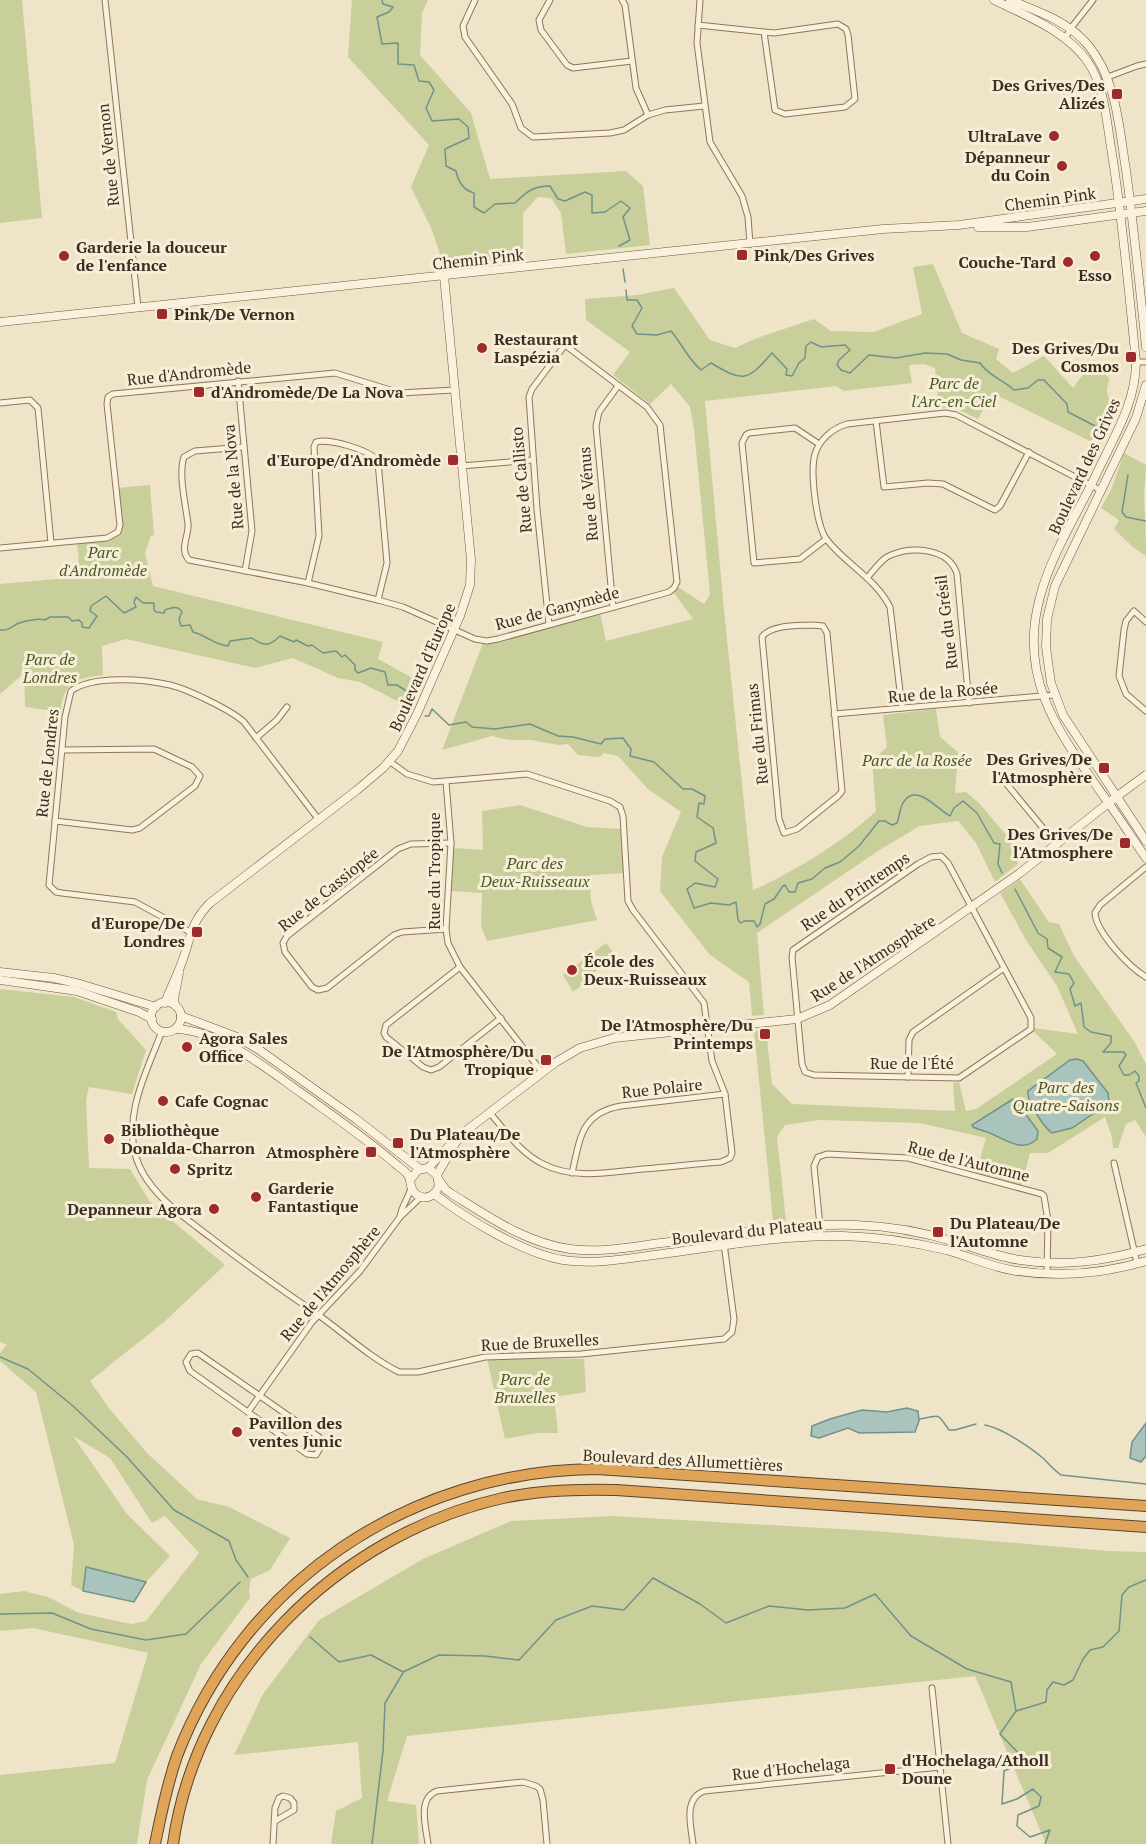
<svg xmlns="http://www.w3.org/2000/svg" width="1146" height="1844" viewBox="0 0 1146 1844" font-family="'PT Serif',serif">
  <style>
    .green { fill: #c9cf9b }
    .water { fill: #a9c4bc; stroke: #6f938a; stroke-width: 1.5 }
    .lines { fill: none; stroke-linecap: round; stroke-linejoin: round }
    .stream { stroke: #6f938a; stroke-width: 1.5 }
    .street-casing { stroke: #8d765c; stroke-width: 7 }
    .secondary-casing { stroke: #6f573f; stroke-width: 9 }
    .highway-casing { stroke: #5b4430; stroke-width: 12 }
    .street { stroke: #faf1dc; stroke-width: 5 }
    .secondary { stroke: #faf1dc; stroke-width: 8 }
    .highway { stroke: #e0a458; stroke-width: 10 }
    .poi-dot { fill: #9e2a2b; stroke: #f7eed8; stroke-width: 2 }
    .labels { text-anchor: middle; stroke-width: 6; stroke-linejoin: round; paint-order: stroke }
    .poi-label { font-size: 16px; font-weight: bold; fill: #3d2e20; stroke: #f7eed8; text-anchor: start }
    .street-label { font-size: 16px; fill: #3d2e20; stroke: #f7eed8 }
    .park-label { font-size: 16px; font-style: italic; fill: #4d5a26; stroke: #f7eed8 }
  </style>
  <rect width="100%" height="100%" fill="#f0e4c8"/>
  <g class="green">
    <path d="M0 0H22L42 218 0 223Z"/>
    <path d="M352 0H428L422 13 420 55 471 113 490 179 626 171 643 186 650 245 566 254 561 213 551 198 538 197 523 213V258L443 264 432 230 411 187 429 145 348 57Z"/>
    <path d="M933 264 962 333 999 349 996 359 1013 373 1044 356 1073 388 1094 360 1109 378 1107 391 1113 419 1100 446 992 393 978 419 959 410 939 407 935 368 924 364 909 365 912 383 844 391 836 386 705 401 724 610 753 890C794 872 843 842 876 811L872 761 887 747 883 715 936 709 940 737 958 752 955 793 966 792 979 803 1013 843 1018 864 995 882 976 843 958 821 920 826 881 849 757 933 764 1015 752 1016 749 982 710 955 660 891 662 857 681 812 648 789 618 756 604 753 599 757 578 755 568 744 558 745 531 740H509L492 736 442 750 483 643 600 613 606 641 693 619 674 593 678 587 704 604 710 594 694 429 690 407 671 384 650 404 613 375 630 352 586 320 585 299 637 295 674 288 710 340 735 348 757 338 814 319 831 331 874 332 922 314 913 267Z"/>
    <path d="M1124 453 1146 465C1146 475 1144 489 1144 498 1145 517 1146 536 1146 556L1134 548 1114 529 1119 520 1101 508 1111 490Z"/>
    <path d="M150 485 154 535 151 536 145 553 153 586 383 642 378 659 418 681 407 706 360 682 338 678 293 658 255 668 126 639 102 646 103 675C74 679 65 681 60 712L25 707 24 659 21 676 0 694V584L80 577 77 541 107 538 118 532 117 488Z"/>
    <path d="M520 805 587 827 623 829 626 873 590 875 591 901 597 920 487 941 481 926 482 893 451 891 453 848 483 850 482 811Z"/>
    <path d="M1020 879 1049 922 1059 924 1074 956 1134 1041 1146 1064V1137L1135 1120 1126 1124 1118 1148H1113L1112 1137 1105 1117 1048 1153H1030L1021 1188 975 1176 986 1138 920 1123 820 1120 785 1125 777 1137 786 1221H773L754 1031 766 1030 772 1084 792 1104 955 1111 953 1083 959 1082 966 1111 976 1109 1057 1054 1033 1031 1035 1028 1078 1034 1057 986 1026 940 1000 893Z"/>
    <path d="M606 943 616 956 580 983 581 986 573 992 563 975Z"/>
    <path d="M0 989 74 997 116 1012 118 1019 146 1050 132 1094 89 1087 86 1100 89 1168 130 1169 150 1202 225 1265 164 1322 90 1381 109 1408 147 1453 197 1499 229 1507 290 1538 270 1570 251 1579 249 1590 250 1598 201 1664 147 1780 137 1844H0V1775L115 1763 148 1653 33 1628 0 1631V1594L24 1591 48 1597 79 1613 131 1624 146 1621 199 1553 165 1516 152 1523 110 1458 73 1436 127 1514 170 1556 146 1582 86 1567 83 1591 71 1585 74 1545 36 1392 0 1361V1353L7 1345 0 1342Z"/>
    <path d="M516 1358 584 1359 586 1392 554 1397 558 1433H537L505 1439 487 1359Z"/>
    <path d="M612 1516 875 1531 1108 1551 1146 1552V1844H1046L975 1676 407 1736 387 1801 416 1805 419 1844H331L336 1811 362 1798 358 1742 234 1755 263 1694 319 1620 423 1559 511 1521Z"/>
  </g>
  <g class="water">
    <path d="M1077 1059 1083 1061 1108 1093 1109 1103 1072 1128 1052 1133C1044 1127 1026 1101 1028 1091L1070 1060Z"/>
    <path d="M1013 1099 1016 1101 1038 1131 1037 1139C1023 1153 1006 1140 992 1134 986 1131 979 1130 973 1127L972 1125Z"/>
    <path d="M907 1408 918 1411 919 1421 915 1432 859 1433 848 1428 819 1438 811 1436 812 1426 830 1419 862 1410 887 1412Z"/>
    <path d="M1146 1423V1456L1141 1462 1130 1458 1132 1442Z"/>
    <path d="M86 1567 146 1582 134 1602 83 1591Z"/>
  </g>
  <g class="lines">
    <g class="stream">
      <path d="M382 0 383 4 393 7 389 12 377 17 382 44 398 43V64L414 65 419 81 429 82 434 90 426 108 432 121 459 119 468 127 469 138 445 149 446 166 456 171C458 181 463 190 474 193V207L484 213 495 204 515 203C527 191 534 186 550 186L558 199 565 201 585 192 592 195V213L605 212 621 201 630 208 623 217 630 240 619 246"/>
      <path d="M623 269 625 282"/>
      <path d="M626 290 627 300H637L642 308 632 326 637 334 657 335 671 331C682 344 688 359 701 370L711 363C743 382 747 382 772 353L787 369 786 375 792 376 799 363 805 358 806 346 811 342 821 347 845 345 850 350 839 360 837 365 841 370 850 373 869 355 896 358 925 353 947 354 961 360 980 363C987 375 1004 380 1014 390L1028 388 1038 380H1044L1067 404 1068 412 1097 427"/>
      <path d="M1128 475 1122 512 1126 517 1146 521"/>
      <path d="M0 630C10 631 11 626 19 623 25 621 39 618 45 620L50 617H68L72 621 79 620 82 623V627L89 628 97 616 90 611 91 606 106 596 124 613 136 607 134 602 136 597 143 603H154V610L156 612 164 613 165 610C171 608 178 605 182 612L179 619 181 626 190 625 193 632C206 635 214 645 228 646L230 641 252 638C264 647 270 646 280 636L294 642 296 640 308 646 312 645 323 653 336 651 342 657 345 655 355 665V670L358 673 371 668 385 672 388 685H397L408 692 405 698"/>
      <path d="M425 716H429L432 709 449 725 466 722 472 727 495 729 530 724 558 736 573 737 601 744 605 739 623 738 631 749 630 756 654 762 683 789H692L705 796 704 804 699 803 697 817 713 828 716 843 696 852 695 861 718 879 715 887 695 883 687 889 694 908 711 903 729 905 736 902 738 920 741 923 744 921H754L757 927 760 924 765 904 774 899 783 886 785 885 789 892H795L798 883 812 879 825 868 840 862 859 846 879 821H885L892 825 897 823C900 816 899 807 905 800 918 784 938 810 950 816L954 808 963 801 977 813 994 843 1000 844 998 864 1002 873"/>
      <path d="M1015 889 1038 933 1047 939 1048 948 1062 957 1055 972 1069 974 1074 983 1070 989 1075 1006 1081 1003 1084 1027 1091 1032 1111 1036V1043L1103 1052H1124L1126 1055 1119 1066 1124 1075H1129L1135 1071 1139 1076V1081L1136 1083 1146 1108"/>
      <path d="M0 1357 28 1369 73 1406 127 1457 174 1510 229 1541 236 1560 248 1577"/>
      <path d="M919 1419C941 1416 936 1411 949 1430H955L976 1424"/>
      <path d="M985 1425C1002 1428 1030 1447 1044 1459 1050 1465 1054 1470 1061 1475L1146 1484"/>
      <path d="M0 1614 52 1613 91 1629 146 1640 186 1634 240 1582"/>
      <path d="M310 1637 339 1662 371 1655 403 1672 439 1655 485 1656 519 1660 556 1620 592 1606 624 1610 653 1578 700 1604 726 1623 769 1606 808 1610 845 1608 875 1594 911 1636 967 1669 1011 1682 1016 1711"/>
      <path d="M372 1844 383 1751 385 1703 403 1673"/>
      <path d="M1045 1844 1050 1830 1030 1837 1017 1826 1018 1815 1039 1806 1041 1797 1033 1789 1017 1799 1002 1804 1004 1771 1026 1761 1000 1734 1016 1711 1046 1702 1047 1690 1053 1682 1064 1685 1073 1680 1083 1659 1090 1650 1103 1647 1119 1631 1122 1595 1129 1587 1146 1580"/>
    </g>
    <defs>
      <g id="street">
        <path d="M105 0 138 307"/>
        <path d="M475 0 463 26 465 37 512 104 521 128 533 137 610 133 624 130 648 115 665 110 704 106"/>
        <path d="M550 0 539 20 541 30 567 65 573 68 632 61"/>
        <path d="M622 0 625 5 636 88 648 115"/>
        <path d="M700 0 697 43 710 142 742 196 748 217 750 244"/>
        <path d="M698 25 774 33 838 24 846 29 848 35 855 99 845 107 785 114 775 110 764 32"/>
        <path d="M1065 39 1071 28 1093 0"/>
        <path d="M1105 78 1137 66 1146 64"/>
        <path d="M1136 362H1146"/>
        <path d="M238 381 252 531 245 571"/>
        <path d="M0 403 30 400 38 408 51 543"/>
        <path d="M876 421 884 487 928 483 943 484 995 510 1000 506 1029 452"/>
        <path d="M819 444 795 428 749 433 746 435 742 443 754 563 800 559 826 539"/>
        <path d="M244 447 195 451 184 457C178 474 186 506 188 524 189 536 179 549 189 560L308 583 378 600 403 607 475 639 487 641 498 639 669 592 674 588 677 582 660 425 647 407 565 345 532 389 529 397 537 509 549 624"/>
        <path d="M461 466 533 460"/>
        <path d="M0 548 107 538 118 532 120 525 107 404 108 397 113 394 335 373 400 393 454 390"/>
        <path d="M867 578C874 570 882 558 891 555 912 546 949 548 957 574L969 703"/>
        <path d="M308 583 319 536 314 447 316 442C328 438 372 450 378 462L387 563 378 600"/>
        <path d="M613 607 596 426 599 412 618 386"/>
        <path d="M1146 622 1134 611 1126 621 1124 630 1119 676 1126 694 1146 711"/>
        <path d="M813 625 823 626 827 633 842 791 838 796 797 829 784 833 779 819 762 637C771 624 799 626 813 625Z"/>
        <path d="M902 708 890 607C876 579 846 564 827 540 816 526 810 471 815 454 819 440 833 428 847 424L945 413 956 415 1100 490"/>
        <path d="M834 714 1054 695"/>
        <path d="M256 738 277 720 287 707"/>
        <path d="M389 761 407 774 433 782 527 774 610 801 620 807 623 816 628 901 633 910 704 1003 712 1061 725 1094 732 1153 730 1158 721 1162C695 1164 669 1167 643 1169 610 1172 574 1180 543 1164 521 1153 506 1132 490 1113"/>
        <path d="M1000 776 1057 845"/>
        <path d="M446 782 451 843 446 929 448 943 460 967 542 1072"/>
        <path d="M55 821 132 830 140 828 195 786 200 776 192 767 154 749 63 750"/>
        <path d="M941 856 948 863 1031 1018V1029L959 1078 814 1075 805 1072 802 1064 792 957 793 950 918 864 931 857Z"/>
        <path d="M1146 867 1100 905 1095 913C1096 932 1129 967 1146 977"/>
        <path d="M446 929 402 932 394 935 327 988 318 990 312 987 285 952 283 943 287 936 398 849 411 844 451 843"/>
        <path d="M190 932 135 902 62 893 56 892 49 885 65 717 71 691C92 675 144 679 170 685 187 689 231 710 244 722L319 820"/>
        <path d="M460 967 386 1025 384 1033 386 1037 423 1067 431 1070 439 1067 501 1018"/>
        <path d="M162 1031C147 1071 125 1111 135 1154 145 1192 184 1217 214 1240 248 1266 282 1290 317 1314 344 1333 369 1357 399 1372H418L485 1357 581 1354 724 1339 732 1332 734 1319 723 1236"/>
        <path d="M908 1077 909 1040 913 1032 1004 968"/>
        <path d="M1114 1163 1137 1263"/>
        <path d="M572 1173C580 1140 580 1113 621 1106L725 1094"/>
        <path d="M400 1217C401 1207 408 1199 411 1188"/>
        <path d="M821 1236 814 1166 818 1157 827 1154 908 1158 1042 1194 1044 1196 1048 1221 1047 1274"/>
        <path d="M198 1353 319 1437C324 1444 320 1448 316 1455L307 1454 190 1371 186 1362 191 1354Z"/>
        <path d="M248 1412 312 1322 360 1271 400 1217 421 1197"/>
        <path d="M932 1688 948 1844"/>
        <path d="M273 1844 275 1808 279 1798 283 1796 290 1798 294 1803V1810L275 1821"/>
        <path d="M428 1844C426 1827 417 1798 437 1791L523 1782 536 1786 540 1789 543 1800 547 1844"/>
        <path d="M693 1844C691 1826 683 1799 704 1791L940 1767"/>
      </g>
      <g id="secondary">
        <path d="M994 0C1027 16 1066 31 1088 62 1105 87 1107 125 1112 154 1123 223 1129 293 1136 362 1136 404 1112 440 1095 477 1076 516 1051 555 1040 597 1017 680 1060 734 1105 798 1119 817 1132 838 1146 858"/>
        <path d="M1010 0C1039 12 1068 21 1088 45 1117 80 1119 128 1126 170 1134 229 1140 288 1146 347"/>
        <path d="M978 227H1027L1146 211"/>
        <path d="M0 322 883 229 959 225 1146 199"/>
        <path d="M1146 385 1136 418 1055 586 1047 619 1046 647 1051 683 1063 715 1146 841"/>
        <path d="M0 972 54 978 80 984 156 1007"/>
        <path d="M0 980 77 991 139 1012 152 1019"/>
        <circle cx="166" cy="1017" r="15"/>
        <path d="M165 1003C169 992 174 982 178 972 191 944 187 926 210 903L357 790 383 768 398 751 417 714 460 616 470 585 471 560 444 276"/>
        <path d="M175 1005 174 999 179 973"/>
        <path d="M181 1016 237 1037 258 1049 356 1119 420 1169"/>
        <path d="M176 1029C222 1031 267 1069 304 1095 336 1118 368 1140 398 1166 402 1169 406 1172 408 1175 412 1182 409 1190 417 1195 427 1201 435 1195 439 1186L437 1175 428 1168 418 1170 410 1180"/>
        <path d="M428 1168 452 1143"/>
        <path d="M437 1175 456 1142 463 1133 556 1062 580 1048 614 1038 797 1019 830 1005 1020 873 1116 797 1146 775"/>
        <path d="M439 1180 446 1190 452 1194C489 1217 526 1243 570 1249 600 1253 631 1247 661 1243 726 1235 791 1223 856 1225 889 1226 923 1232 955 1242 976 1248 998 1257 1020 1260 1065 1267 1103 1261 1146 1249"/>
        <path d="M434 1194C467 1219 522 1253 563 1260 596 1265 629 1258 662 1254 722 1246 782 1235 843 1236 877 1237 913 1242 946 1250 968 1256 989 1266 1011 1270 1057 1278 1102 1274 1146 1261"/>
      </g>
      <g id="highway">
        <path d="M155 1844C161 1814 167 1785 177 1756 244 1581 411 1470 597 1469L1146 1506"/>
        <path d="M173 1844C197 1674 338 1535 503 1498 540 1490 578 1489 616 1490L1146 1527"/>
      </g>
    </defs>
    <use href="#street" class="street-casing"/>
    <use href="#secondary" class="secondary-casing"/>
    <use href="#highway" class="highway-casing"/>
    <use href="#street" class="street"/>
    <use href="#secondary" class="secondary"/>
    <use href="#highway" class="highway"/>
  </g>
  <g class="poi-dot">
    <rect x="1111" y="88" width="12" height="12" rx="3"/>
    <circle cx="1054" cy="136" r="6"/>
    <circle cx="1062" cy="166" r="6"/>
    <rect x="736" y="249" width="12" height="12" rx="3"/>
    <circle cx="64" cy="256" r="6"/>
    <circle cx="1095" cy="256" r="6"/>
    <circle cx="1068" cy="262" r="6"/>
    <rect x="156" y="308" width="12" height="12" rx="3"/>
    <circle cx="482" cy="348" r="6"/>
    <rect x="1125" y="351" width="12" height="12" rx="3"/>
    <rect x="193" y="386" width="12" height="12" rx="3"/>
    <rect x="447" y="454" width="12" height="12" rx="3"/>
    <rect x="1098" y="762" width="12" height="12" rx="3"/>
    <rect x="1119" y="837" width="12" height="12" rx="3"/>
    <rect x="191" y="926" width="12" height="12" rx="3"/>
    <circle cx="572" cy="970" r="6"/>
    <rect x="759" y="1028" width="12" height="12" rx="3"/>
    <circle cx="187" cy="1047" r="6"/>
    <rect x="540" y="1054" width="12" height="12" rx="3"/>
    <circle cx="163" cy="1101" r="6"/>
    <circle cx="109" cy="1139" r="6"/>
    <rect x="392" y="1137" width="12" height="12" rx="3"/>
    <rect x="365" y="1146" width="12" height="12" rx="3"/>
    <circle cx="175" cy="1169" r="6"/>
    <circle cx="256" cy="1197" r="6"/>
    <circle cx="214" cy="1209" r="6"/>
    <rect x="932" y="1226" width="12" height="12" rx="3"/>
    <circle cx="237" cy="1432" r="6"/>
    <rect x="884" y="1763" width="12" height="12" rx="3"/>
  </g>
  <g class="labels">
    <g class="poi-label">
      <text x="1105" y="91" text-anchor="end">Des Grives/Des<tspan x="1105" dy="18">Alizés</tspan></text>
      <text x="1042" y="142" text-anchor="end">UltraLave</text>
      <text x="1050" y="163" text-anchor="end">Dépanneur<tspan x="1050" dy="18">du Coin</tspan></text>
      <text x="76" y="253">Garderie la douceur<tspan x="76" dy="18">de l'enfance</tspan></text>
      <text x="754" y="261">Pink/Des Grives</text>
      <text x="1056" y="268" text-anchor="end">Couche-Tard</text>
      <text x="1095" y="281" text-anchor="middle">Esso</text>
      <text x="174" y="320">Pink/De Vernon</text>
      <text x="494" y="345">Restaurant<tspan x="494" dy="18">Laspézia</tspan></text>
      <text x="1119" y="354" text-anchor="end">Des Grives/Du<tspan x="1119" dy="18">Cosmos</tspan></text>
      <text x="211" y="398">d'Andromède/De La Nova</text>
      <text x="441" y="466" text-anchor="end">d'Europe/d'Andromède</text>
      <text x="1092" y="765" text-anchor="end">Des Grives/De<tspan x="1092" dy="18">l'Atmosphère</tspan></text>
      <text x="1113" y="840" text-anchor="end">Des Grives/De<tspan x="1113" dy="18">l'Atmosphere</tspan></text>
      <text x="185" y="929" text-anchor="end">d'Europe/De<tspan x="185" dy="18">Londres</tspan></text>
      <text x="584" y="967">École des<tspan x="584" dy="18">Deux-Ruisseaux</tspan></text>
      <text x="753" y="1031" text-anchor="end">De l'Atmosphère/Du<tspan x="753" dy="18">Printemps</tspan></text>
      <text x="199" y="1044">Agora Sales<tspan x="199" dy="18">Office</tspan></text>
      <text x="534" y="1057" text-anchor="end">De l'Atmosphère/Du<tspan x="534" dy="18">Tropique</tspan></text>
      <text x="175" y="1107">Cafe Cognac</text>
      <text x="121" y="1136">Bibliothèque<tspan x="121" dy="18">Donalda-Charron</tspan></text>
      <text x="410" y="1140">Du Plateau/De<tspan x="410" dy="18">l'Atmosphère</tspan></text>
      <text x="359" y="1158" text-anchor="end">Atmosphère</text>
      <text x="187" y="1175">Spritz</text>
      <text x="268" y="1194">Garderie<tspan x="268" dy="18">Fantastique</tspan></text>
      <text x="202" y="1215" text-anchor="end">Depanneur Agora</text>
      <text x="950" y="1229">Du Plateau/De<tspan x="950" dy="18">l'Automne</tspan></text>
      <text x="249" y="1429">Pavillon des<tspan x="249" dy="18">ventes Junic</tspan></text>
      <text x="902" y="1766">d'Hochelaga/Atholl<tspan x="902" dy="18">Doune</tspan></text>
    </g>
    <g class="street-label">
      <text transform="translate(108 155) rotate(-96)" y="6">Rue de Vernon</text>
      <text transform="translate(1050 199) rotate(-8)" y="6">Chemin Pink</text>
      <text transform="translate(478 259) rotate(-6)" y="6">Chemin Pink</text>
      <text transform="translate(189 373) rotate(-6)" y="6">Rue d'Andromède</text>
      <text transform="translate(1084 466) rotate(-65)" y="6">Boulevard des Grives</text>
      <text transform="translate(233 477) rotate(-95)" y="6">Rue de la Nova</text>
      <text transform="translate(521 480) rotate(-95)" y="6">Rue de Callisto</text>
      <text transform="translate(588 494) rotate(-95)" y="6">Rue de Vénus</text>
      <text transform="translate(557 608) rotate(-15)" y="6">Rue de Ganymède</text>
      <text transform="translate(946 622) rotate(-97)" y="6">Rue du Grésil</text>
      <text transform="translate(422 667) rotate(-66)" y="6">Boulevard d'Europe</text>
      <text transform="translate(943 692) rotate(-5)" y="6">Rue de la Rosée</text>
      <text transform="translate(757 734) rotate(-96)" y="6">Rue du Frimas</text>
      <text transform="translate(47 763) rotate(-84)" y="6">Rue de Londres</text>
      <text transform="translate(434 871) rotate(-90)" y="6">Rue du Tropique</text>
      <text transform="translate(328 889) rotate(-39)" y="6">Rue de Cassiopée</text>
      <text transform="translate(855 891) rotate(-34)" y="6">Rue du Printemps</text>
      <text transform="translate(873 958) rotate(-33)" y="6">Rue de l'Atmosphère</text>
      <text x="912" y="1069">Rue de l'Été</text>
      <text transform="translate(662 1088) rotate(-6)" y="6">Rue Polaire</text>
      <text transform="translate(969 1161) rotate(14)" y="6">Rue de l'Automne</text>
      <text transform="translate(747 1231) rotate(-6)" y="6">Boulevard du Plateau</text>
      <text transform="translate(330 1283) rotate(-50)" y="6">Rue de l'Atmosphère</text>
      <text transform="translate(540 1342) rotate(-3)" y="6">Rue de Bruxelles</text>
      <text transform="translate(683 1460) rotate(3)" y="6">Boulevard des Allumettières</text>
      <text transform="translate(791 1768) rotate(-6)" y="6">Rue d'Hochelaga</text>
    </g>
    <g class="park-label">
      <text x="954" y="389">Parc de<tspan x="954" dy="18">l'Arc-en-Ciel</tspan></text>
      <text x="103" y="558">Parc<tspan x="103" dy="18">d'Andromède</tspan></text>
      <text x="50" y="665">Parc de<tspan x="50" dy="18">Londres</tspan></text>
      <text x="917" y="766">Parc de la Rosée</text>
      <text x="535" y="869">Parc des<tspan x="535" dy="18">Deux-Ruisseaux</tspan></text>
      <text x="1066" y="1093">Parc des<tspan x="1066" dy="18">Quatre-Saisons</tspan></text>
      <text x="525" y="1385">Parc de<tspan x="525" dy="18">Bruxelles</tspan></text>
    </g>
  </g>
</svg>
